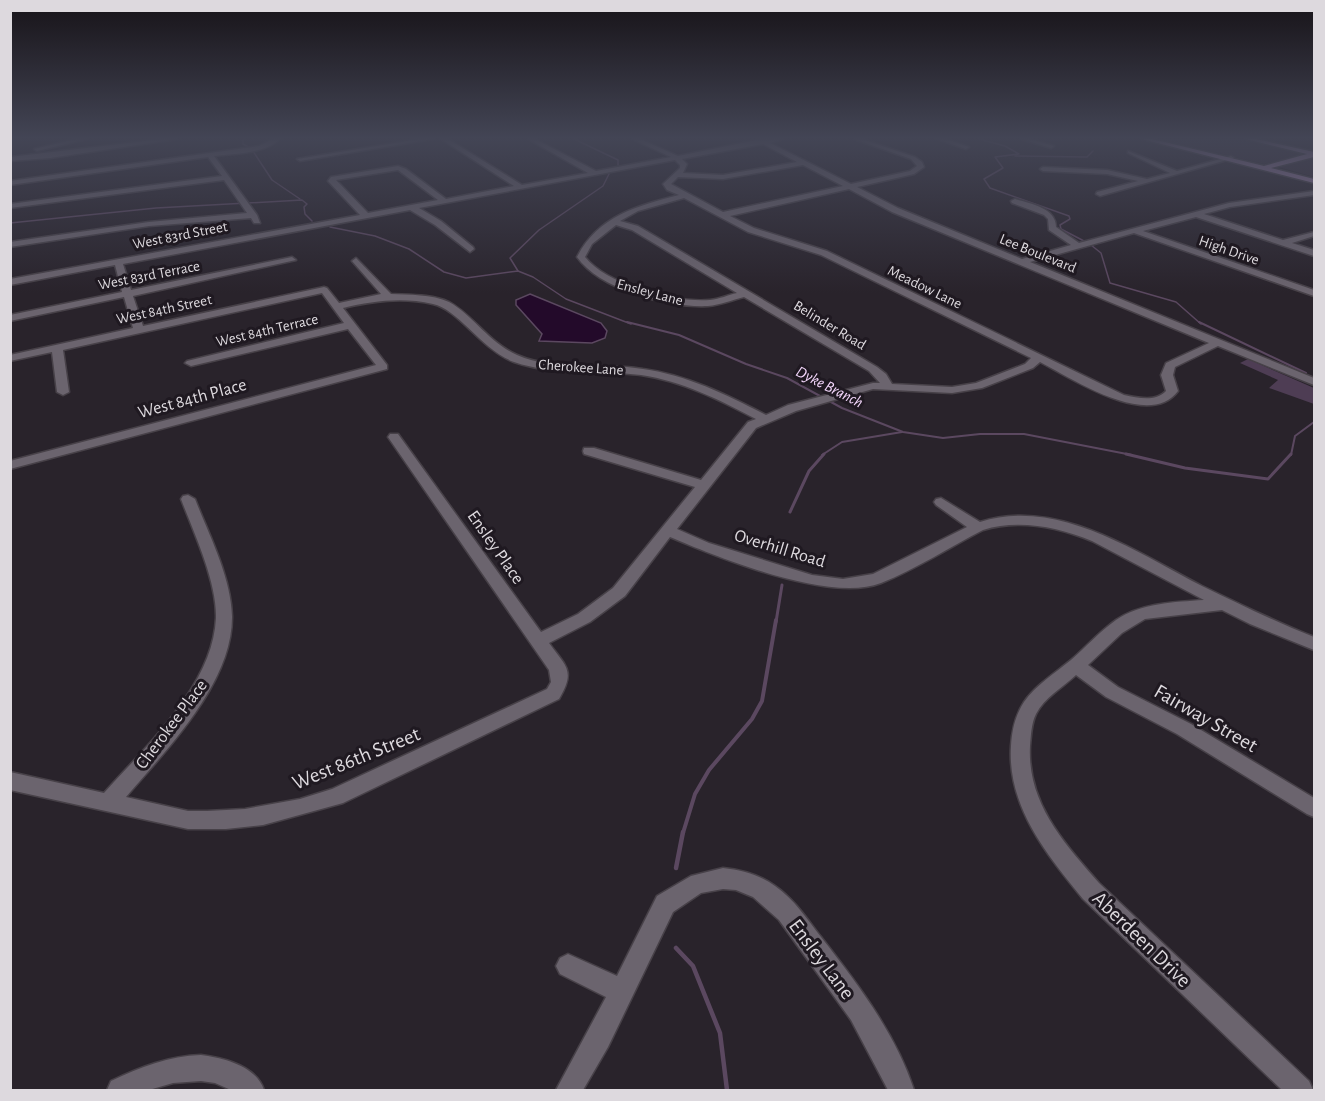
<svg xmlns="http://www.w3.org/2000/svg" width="1325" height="1101" viewBox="0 0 1325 1101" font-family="'Alegreya Sans',sans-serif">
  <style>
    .built { fill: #372d3a }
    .green { fill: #4e3d54 }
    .water { fill: #230a2a; stroke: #5b4860; stroke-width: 1.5 }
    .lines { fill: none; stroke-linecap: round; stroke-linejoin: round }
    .stream-far4 { stroke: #5b4860; stroke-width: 1.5 }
    .stream-far3 { stroke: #5b4860; stroke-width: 2 }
    .stream-far2 { stroke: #5b4860; stroke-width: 3 }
    .stream-far1 { stroke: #5b4860; stroke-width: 4 }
    .stream { stroke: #5b4860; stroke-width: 4.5 }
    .minor-casing { stroke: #474148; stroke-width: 3 }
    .major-casing { stroke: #474148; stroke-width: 3 }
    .minor { fill: #6b646e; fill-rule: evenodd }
    .major { fill: #a081ab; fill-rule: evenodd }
    .labels { text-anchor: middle; stroke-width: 6; stroke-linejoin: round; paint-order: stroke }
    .far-street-label { font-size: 15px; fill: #ddd9de; stroke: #1f1921 }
    .far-water-label { font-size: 16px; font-style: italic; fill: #f5d8fd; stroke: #1f1921 }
    .street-label { font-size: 18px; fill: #ddd9de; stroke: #1f1921 }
    .near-street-label { font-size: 21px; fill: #ddd9de; stroke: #1f1921 }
  </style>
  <rect width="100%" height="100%" fill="#29232b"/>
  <g class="built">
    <path d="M1159 139H1244L1309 154 1264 164Z"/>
    <path d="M1314 158V177L1279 167H1280Z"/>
  </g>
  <path class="green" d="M1248 359 1314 388V404L1269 388 1278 380 1240 363Z"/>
  <path class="water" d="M530 294 601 323 607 331 605 338 592 343 539 341 542 334 516 305V300Z"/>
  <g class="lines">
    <g class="stream-far4">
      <path d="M243 139V144L250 148"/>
      <path d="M574 139 618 160V165"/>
      <path d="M979 139 1005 146 1019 154 995 157 1003 168 984 179 990 188 1069 216 1070 219 1060 225 1061 229 1084 241"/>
      <path d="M253 151 272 180 300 199"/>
      <path d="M1015 156 1087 157 1093 151"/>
      <path d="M10 223 156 208 302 200 307 204 304 207 305 214 312 221"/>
      <path d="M330 227 375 236 409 249 444 272 466 278 518 271 533 277 566 299 631 324"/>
      <path d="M1091 245 1101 253 1110 283 1176 302 1201 324"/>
      <path d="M518 271 510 258 539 230 603 186 609 174"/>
    </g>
    <g class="stream-far3">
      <path d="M627 322 679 335 746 364 787 378 842 408 903 432 943 438 980 434H1024L1132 455"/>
      <path d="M1199 322 1306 373"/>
      <path d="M822 455 842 442 902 432"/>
      <path d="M1291 455 1295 436 1314 422"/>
    </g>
    <g class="stream-far2">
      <path d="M1126 454 1185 468 1268 479 1291 454"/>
      <path d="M790 512 809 471 824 454"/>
      <path d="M776 622 782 585"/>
    </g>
    <path class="stream-far1" d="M683 833 695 794 709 770 752 719 762 701 776 620"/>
    <g class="stream">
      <path d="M676 868 683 832"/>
      <path d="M676 948 693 966 720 1033 727 1090"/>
    </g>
    <defs>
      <g id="minor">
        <path d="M76 139H87L37 151 34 149Z"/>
        <path d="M162 139H177L50 158 10 161V157Z"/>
        <path d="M273 139H280C264 154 236 153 214 156L257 215 260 223H254L251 218 149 226 10 247V242L149 222 247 213 224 180 10 208V204L222 176 208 157 10 185V181L259 146Z"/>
        <path d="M419 139H433L300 161 297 159Z"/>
        <path d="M441 139H448L522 185 588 173 528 139H535L596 171 671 157 632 139H640L678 156 762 139H783L770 143 851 184 910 171 917 166 911 159 854 139H862L915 157 922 162 924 167 914 174 857 187 898 208 1022 259 1071 245 1049 230 1048 219 1044 215 1012 203 1011 201 1015 199C1031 204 1056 208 1056 227L1079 243 1229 203 1314 191V195L1230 207 1204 214 1283 240 1314 232V236L1292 243 1314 250V256L1196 217 1143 231 1314 290V296L1134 233 1030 262 1314 378V385L1218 346 1175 367 1173 375 1178 391C1149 430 1071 378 1040 362L1033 368 982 388 952 393 873 389 796 411 756 428 677 529 709 543 812 575 843 579 873 574 967 527 936 505 934 502 936 499 941 498 980 522C1057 497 1136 552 1202 586 1239 604 1276 622 1314 637V650L1250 624 1222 610 1145 619 1122 633 1088 665 1118 687 1191 724 1314 798V817L1307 814 1177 734 1106 697 1076 675C1063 687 1044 698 1036 714 1031 724 1031 736 1030 746 1027 803 1064 843 1099 883L1309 1081 1313 1090H1282L1083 899C1047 855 1007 806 1011 746 1012 730 1015 716 1024 702 1036 685 1055 673 1071 660 1086 647 1099 632 1116 620 1141 603 1174 602 1204 600L1092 541C1058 527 1018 519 983 530 950 547 916 569 881 583 830 603 720 558 670 537L625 596 590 622 549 643C566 667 576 670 559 699L343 803 263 825 226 829H188L10 790V772L104 793C147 745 213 685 216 618 217 582 194 533 181 499L183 496 188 495 195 499C209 535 231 577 232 616 233 683 166 750 126 797L188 811H207L245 809 300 799 332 789 547 689 551 682 549 670 388 437 390 434H398L541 632 578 614 613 588 695 487 584 454 583 451 584 448H594L701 480 748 422 756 419C720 400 682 381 641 375 599 370 555 376 514 362 482 350 458 309 433 304 402 297 373 301 343 308L387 365V369L10 469V461L376 365 348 329 191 366 185 363 187 361 344 323 322 293 63 350 69 392 63 395 57 392 52 352 10 361V355L133 328 124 297 10 321V315L122 292 115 265 10 285V279L360 215 328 181 331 177 398 166 406 169 446 199 514 186ZM763 144 797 162 723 175 683 173 687 164 682 159ZM675 160 680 165V168L663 184 667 190 679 195C637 206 598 216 577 257 600 290 669 308 708 306 720 305 732 300 744 297L869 371 880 383H873L788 405 766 415C727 395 687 375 643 369 602 362 556 372 517 355 488 342 473 315 449 302 432 294 409 295 391 294L356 258 352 261 381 294 339 303 327 288 324 287 143 326 133 296 296 260 292 257 131 290 123 264 410 210 435 225 470 252 474 249 473 247 441 221 419 208ZM803 165 843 186 723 212 671 184 678 177 723 179ZM398 170 438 200 368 213 336 180ZM849 189 892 212 1209 343 1166 363 1161 375 1166 391C1155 402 1139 398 1124 395L827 251 754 228 730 216ZM684 198 748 232 821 255 1031 358 1025 364 976 383 952 387 892 384 886 374 877 367 638 226 620 221 638 211ZM616 225 632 230 737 293C728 295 720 299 710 300 675 303 607 285 585 257L592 244Z"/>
        <path d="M937 139H946L969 147 966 149Z"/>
        <path d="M1021 139H1030L1054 146 1051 148Z"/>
        <path d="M1128 151 1177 171 1231 156 1234 158 1100 196 1096 194 1097 192 1138 181 1107 174 1043 171 1040 169 1043 167 1107 170 1147 179 1170 173 1128 153Z"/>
        <path d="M723 868C742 870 760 875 775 886 794 899 807 919 821 937 857 983 896 1034 914 1090H888L851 1020 779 920 753 897 736 890 723 889 701 893 673 912 608 1047 583 1090H556L606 997 560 974 556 966 560 958 568 954 617 976 657 896 691 876Z"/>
        <path d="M201 1055C224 1058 256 1066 264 1090H231L215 1083 201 1081 173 1083 149 1090H107L111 1081C140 1067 169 1056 201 1055Z"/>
      </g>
      <path id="major" d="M1142 139H1152L1264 166 1307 154 1246 139H1256L1314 152V157L1271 168 1314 179V183Z"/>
    </defs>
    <use href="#minor" class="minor-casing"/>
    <use href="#major" class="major-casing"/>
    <use href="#minor" class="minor"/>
    <use href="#major" class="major"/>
  </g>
  <linearGradient id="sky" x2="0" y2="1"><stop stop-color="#171318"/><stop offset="0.47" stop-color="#434555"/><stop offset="1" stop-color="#434555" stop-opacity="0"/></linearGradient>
  <rect width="1325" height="293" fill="url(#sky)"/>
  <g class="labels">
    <g class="far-street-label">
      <text transform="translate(180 235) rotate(-11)" y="5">West 83rd Street</text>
      <text transform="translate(1229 250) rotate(19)" y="5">High Drive</text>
      <text transform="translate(1038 253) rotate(22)" y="5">Lee Boulevard</text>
      <text transform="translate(149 275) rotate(-11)" y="5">West 83rd Terrace</text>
      <text transform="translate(925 287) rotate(26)" y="5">Meadow Lane</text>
      <text transform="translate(650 292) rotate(15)" y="5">Ensley Lane</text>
      <text transform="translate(164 309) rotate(-12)" y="5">West 84th Street</text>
      <text transform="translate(830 325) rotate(31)" y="5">Belinder Road</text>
      <text transform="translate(267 330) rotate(-13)" y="5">West 84th Terrace</text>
      <text transform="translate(581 367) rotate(4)" y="5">Cherokee Lane</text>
    </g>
    <g class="far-water-label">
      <text transform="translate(830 386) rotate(27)" y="6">Dyke Branch</text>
    </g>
    <g class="street-label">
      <text transform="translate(192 398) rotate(-15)" y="6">West 84th Place</text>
      <text transform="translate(496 547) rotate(55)" y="6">Ensley Place</text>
      <text transform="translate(780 548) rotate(17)" y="6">Overhill Road</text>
      <text transform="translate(171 724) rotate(-53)" y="6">Cherokee Place</text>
    </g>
    <g class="near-street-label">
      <text transform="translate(1206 718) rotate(30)" y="7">Fairway Street</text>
      <text transform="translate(356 758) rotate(-22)" y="7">West 86th Street</text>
      <text transform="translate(1142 939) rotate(44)" y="7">Aberdeen Drive</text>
      <text transform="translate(822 959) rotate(53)" y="7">Ensley Lane</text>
    </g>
  </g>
  <rect width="1325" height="1101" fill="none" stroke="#ddd9de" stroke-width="24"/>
</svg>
